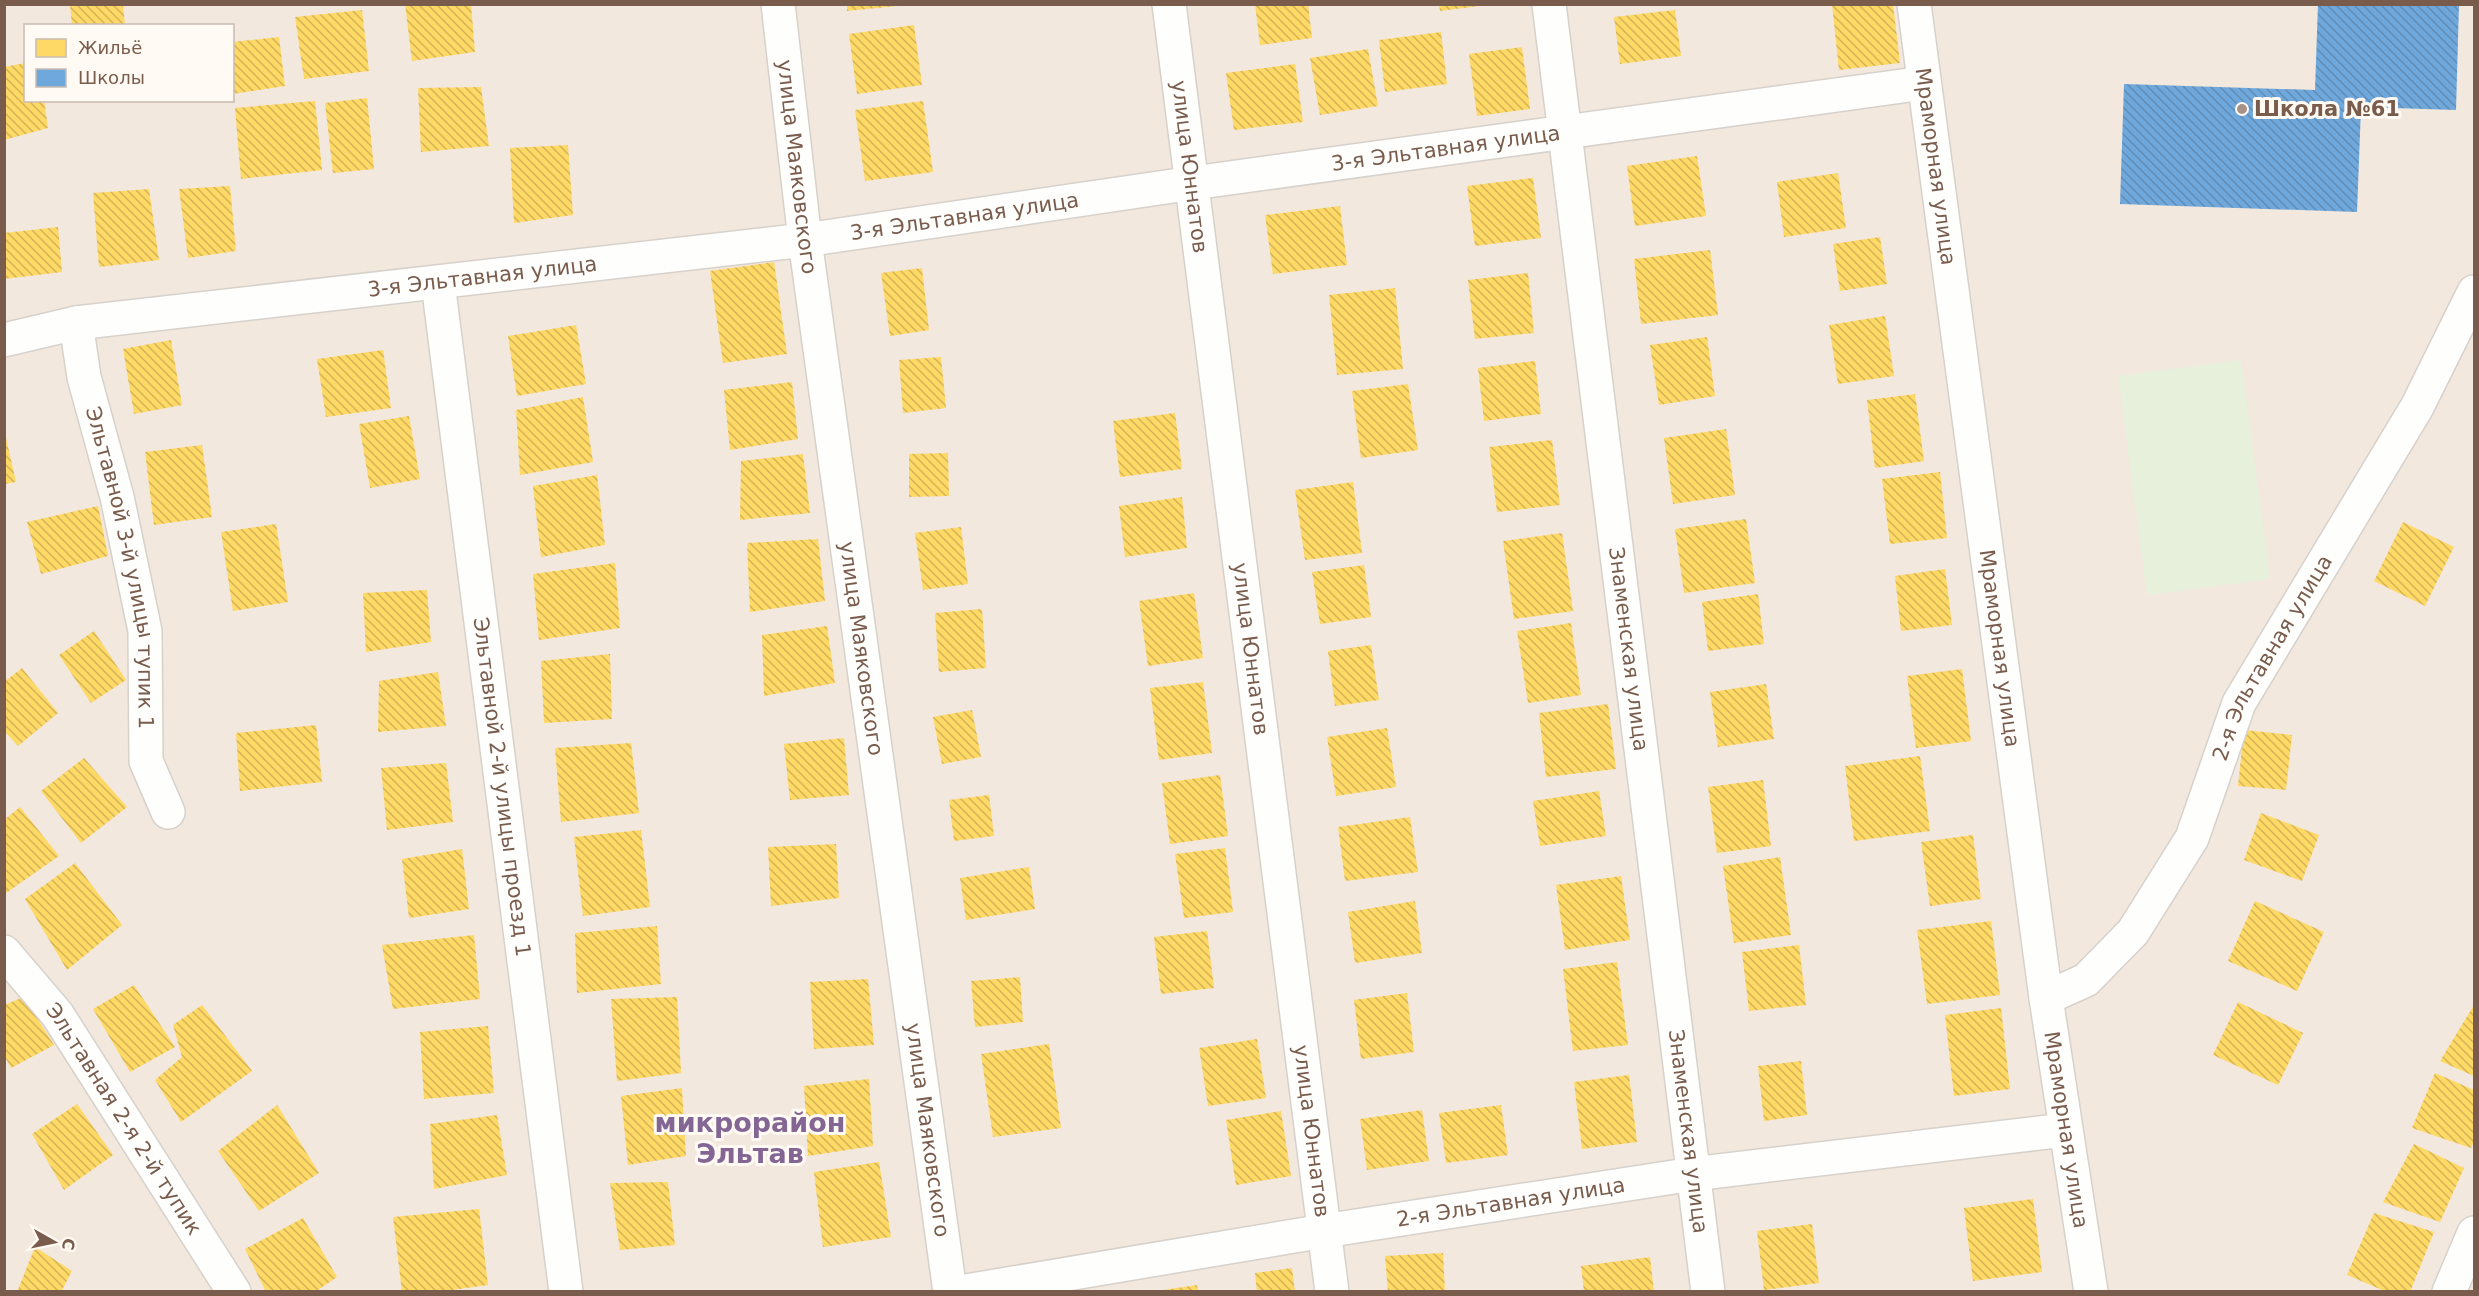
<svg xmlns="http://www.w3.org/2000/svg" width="2479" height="1296" viewBox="0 0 2479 1296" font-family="'DejaVu Sans',sans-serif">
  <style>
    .residential { fill: #f2e8de; fill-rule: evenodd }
    .pitch { fill: #e7f0db }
    .homes { fill: url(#homes-back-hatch) }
    .schools { fill: url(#schools-back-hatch) }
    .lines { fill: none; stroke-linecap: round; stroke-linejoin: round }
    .minor-casing { stroke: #d7d1cb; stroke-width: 36 }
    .minor { stroke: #fefefd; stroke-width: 33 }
    .poi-dot { fill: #a69286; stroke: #fffaf3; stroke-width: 2 }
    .labels { text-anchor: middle; stroke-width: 6; stroke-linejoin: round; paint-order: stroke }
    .poi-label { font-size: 21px; font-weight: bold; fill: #7a5c4d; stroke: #fffaf3; text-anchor: start }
    .street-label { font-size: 21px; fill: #7a5c4d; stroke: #fffaf3 }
    .district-label { font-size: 27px; font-weight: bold; fill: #846695; stroke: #fffaf3 }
  </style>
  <defs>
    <pattern id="homes-back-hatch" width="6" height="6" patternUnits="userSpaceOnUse" patternTransform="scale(1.5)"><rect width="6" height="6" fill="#ffd966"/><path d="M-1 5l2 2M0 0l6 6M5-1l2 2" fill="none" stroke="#d3b356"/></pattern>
    <pattern id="schools-back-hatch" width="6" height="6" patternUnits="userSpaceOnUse" patternTransform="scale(1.5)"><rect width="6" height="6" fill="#6fa8dc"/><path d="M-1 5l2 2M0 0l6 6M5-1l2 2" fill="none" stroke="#608cb5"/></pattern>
  </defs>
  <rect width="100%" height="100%" fill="#f9f5f0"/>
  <path class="residential" d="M5 5H2474V1291H5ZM26 26H232V100H26Z"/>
  <path class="pitch" d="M2241 360 2270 579 2147 595 2118 376Z"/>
  <g class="homes">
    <path d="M70 4H123L125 26H72Z"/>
    <path d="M405 4H471L475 52 412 61Z"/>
    <path d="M847 4H897V6L847 11Z"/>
    <path d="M1255 4H1308L1312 38 1260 45Z"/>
    <path d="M1439 4H1479V6L1440 11Z"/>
    <path d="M1832 4H1893L1900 63 1839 70Z"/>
    <path d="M362 10 369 71 304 79 295 17Z"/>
    <path d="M1675 10 1681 56 1620 64 1614 17Z"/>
    <path d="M914 25 922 85 857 94 849 34Z"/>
    <path d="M1441 32 1447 84 1385 92 1379 40Z"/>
    <path d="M279 37 285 86 232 94V42Z"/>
    <path d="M1522 47 1530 109 1477 116 1469 54Z"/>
    <path d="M1368 49 1378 106 1320 115 1310 58Z"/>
    <path d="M26 63V100H44L48 128 4 140V67Z"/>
    <path d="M1295 64 1303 122 1234 130 1226 73Z"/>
    <path d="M481 87 489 146 421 152 418 88Z"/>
    <path d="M367 98 374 169 333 173 325 103Z"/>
    <path d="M315 101 322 170 241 179 235 108Z"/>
    <path d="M923 101 933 172 865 181 855 110Z"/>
    <path d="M568 145 573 215 514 223 510 148Z"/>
    <path d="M1697 156 1706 216 1635 226 1627 166Z"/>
    <path d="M1838 173 1846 228 1784 237 1777 182Z"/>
    <path d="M1533 178 1541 238 1475 246 1467 186Z"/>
    <path d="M230 186 236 251 188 258 179 189Z"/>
    <path d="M149 189 159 260 99 267 93 193Z"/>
    <path d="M1340 206 1347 265 1273 274 1265 215Z"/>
    <path d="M58 227 62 272 4 279V233Z"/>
    <path d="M1880 237 1887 284 1840 291 1833 244Z"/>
    <path d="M1710 250 1718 315 1641 324 1634 259Z"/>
    <path d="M774 262 787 354 723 363 710 271Z"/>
    <path d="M922 268 929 330 890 336 881 273Z"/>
    <path d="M1528 273 1534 333 1475 339 1468 280Z"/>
    <path d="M1395 288 1403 369 1337 375 1329 295Z"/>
    <path d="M1885 316 1894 376 1838 384 1829 325Z"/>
    <path d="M576 325 586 384 517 396 508 336Z"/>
    <path d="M1707 337 1715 396 1659 405 1650 345Z"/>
    <path d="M171 340 182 405 134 414 123 349Z"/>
    <path d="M383 350 391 408 326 417 317 359Z"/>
    <path d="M941 357 946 408 903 413 899 360Z"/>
    <path d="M1535 361 1541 414 1484 421 1478 368Z"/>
    <path d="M792 382 798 439 730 450 724 390Z"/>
    <path d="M1408 384 1418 450 1361 458 1352 391Z"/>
    <path d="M1915 394 1924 461 1875 468 1867 400Z"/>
    <path d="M583 397 593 462 520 475 516 410Z"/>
    <path d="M1175 413 1182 469 1120 477 1113 421Z"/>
    <path d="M409 416 420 479 370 488 359 424Z"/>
    <path d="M4 429 16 482 4 484Z"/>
    <path d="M1726 429 1735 495 1673 504 1664 438Z"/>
    <path d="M1552 440 1560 505 1497 512 1489 447Z"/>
    <path d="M202 445 212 517 154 525 145 452Z"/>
    <path d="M948 453 949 496 909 497V454Z"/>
    <path d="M803 454 810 513 740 520 741 461Z"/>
    <path d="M1940 472 1947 538 1890 544 1882 479Z"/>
    <path d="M597 475 605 545 541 557 533 486Z"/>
    <path d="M1353 482 1362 553 1305 560 1295 490Z"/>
    <path d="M1182 497 1187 548 1125 557 1119 506Z"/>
    <path d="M98 506 108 556 41 574 27 522Z"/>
    <path d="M1746 519 1755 583 1684 593 1675 529Z"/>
    <path d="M2403 522 2454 547 2425 606 2374 581Z"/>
    <path d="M276 524 288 602 233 611 221 532Z"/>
    <path d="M961 527 968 584 923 590 915 533Z"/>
    <path d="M1562 533 1573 611 1514 619 1503 541Z"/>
    <path d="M818 539 825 601 750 612 747 543Z"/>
    <path d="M615 563 620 628 539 640 533 574Z"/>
    <path d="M1364 565 1371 617 1320 624 1312 572Z"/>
    <path d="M1945 569 1952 625 1901 631 1895 576Z"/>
    <path d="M427 590 431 642 366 652 363 593Z"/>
    <path d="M1194 593 1203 658 1148 666 1139 601Z"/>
    <path d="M1758 594 1764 644 1708 651 1702 602Z"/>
    <path d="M982 609 986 668 939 672 935 613Z"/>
    <path d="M1571 623 1581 695 1528 703 1517 631Z"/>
    <path d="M827 626 835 683 764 696 762 635Z"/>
    <path d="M94 631 126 680 91 703 59 655Z"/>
    <path d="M1371 645 1379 700 1335 706 1328 651Z"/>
    <path d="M610 654 612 719 544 723 541 661Z"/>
    <path d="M22 668 58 713 18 746 4 731V682Z"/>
    <path d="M1962 669 1971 741 1916 748 1907 676Z"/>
    <path d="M438 672 446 726 378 732 379 681Z"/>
    <path d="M1203 682 1212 753 1159 760 1150 688Z"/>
    <path d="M1766 684 1774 739 1718 747 1710 692Z"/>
    <path d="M1608 704 1616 769 1546 777 1539 713Z"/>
    <path d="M972 710 981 757 942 764 933 717Z"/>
    <path d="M316 725 322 782 240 791 236 733Z"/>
    <path d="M1387 728 1396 787 1336 796 1327 737Z"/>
    <path d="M2244 730 2292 735 2286 790 2238 786Z"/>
    <path d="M844 738 849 795 790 800 784 744Z"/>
    <path d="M631 743 639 813 561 822 555 748Z"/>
    <path d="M1920 756 1930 831 1854 841 1845 766Z"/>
    <path d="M84 758 127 807 81 843 41 791Z"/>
    <path d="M446 763 453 822 387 830 381 768Z"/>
    <path d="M1220 775 1228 836 1170 844 1162 783Z"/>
    <path d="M1763 780 1771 846 1717 853 1708 787Z"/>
    <path d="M1599 791 1606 836 1540 846 1533 801Z"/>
    <path d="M989 795 994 836 954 841 949 800Z"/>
    <path d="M20 807 59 856 6 893 4 820Z"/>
    <path d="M2261 813 2319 835 2302 881 2244 860Z"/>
    <path d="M1410 817 1418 872 1345 881 1338 827Z"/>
    <path d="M641 830 650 907 583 916 574 837Z"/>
    <path d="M1973 835 1981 899 1930 906 1921 842Z"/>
    <path d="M836 844 839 898 771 906 768 847Z"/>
    <path d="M1225 848 1233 912 1184 918 1175 854Z"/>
    <path d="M462 849 469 909 409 918 402 859Z"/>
    <path d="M1780 857 1791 935 1734 943 1723 866Z"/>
    <path d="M75 863 122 925 67 970 25 899Z"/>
    <path d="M1029 867 1035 909 966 920 960 878Z"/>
    <path d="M1621 876 1630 940 1565 950 1556 885Z"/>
    <path d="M1415 901 1422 953 1355 963 1348 912Z"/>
    <path d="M2255 901 2324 932 2297 991 2228 961Z"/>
    <path d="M1991 921 2000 995 1927 1004 1917 930Z"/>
    <path d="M657 926 661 984 577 993 575 933Z"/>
    <path d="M1207 931 1214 988 1161 994 1154 937Z"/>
    <path d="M474 935 480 999 393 1009 382 945Z"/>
    <path d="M1799 945 1806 1005 1749 1011 1742 952Z"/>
    <path d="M1617 962 1628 1045 1573 1051 1563 969Z"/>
    <path d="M1020 977 1023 1022 975 1027 971 981Z"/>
    <path d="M868 979 874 1045 814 1049 810 982Z"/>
    <path d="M134 985 175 1047 130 1072 93 1009Z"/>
    <path d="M1407 993 1414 1052 1361 1059 1354 1000Z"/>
    <path d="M24 997 54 1045 11 1068 4 1055V1005Z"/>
    <path d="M677 997 681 1073 617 1081 611 999Z"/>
    <path d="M2238 1002 2303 1033 2278 1085 2213 1055Z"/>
    <path d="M202 1005 252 1071 181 1122 155 1080 182 1057 173 1025Z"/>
    <path d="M2474 1005V1076L2440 1061Z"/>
    <path d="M2001 1008 2010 1089 1954 1096 1945 1015Z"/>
    <path d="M488 1026 494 1093 424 1099 420 1032Z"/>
    <path d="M1257 1039 1266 1098 1208 1106 1199 1048Z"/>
    <path d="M1049 1044 1061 1128 993 1137 981 1054Z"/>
    <path d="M1801 1061 1807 1115 1764 1121 1758 1066Z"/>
    <path d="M2435 1073 2474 1090V1141L2471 1148 2412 1128Z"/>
    <path d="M1629 1075 1637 1142 1582 1149 1574 1082Z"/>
    <path d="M869 1079 873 1146 808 1156 804 1086Z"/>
    <path d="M682 1088 686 1156 628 1165 621 1096Z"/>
    <path d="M77 1104 113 1155 64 1190 32 1134Z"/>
    <path d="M277 1105 319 1173 259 1211 218 1151Z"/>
    <path d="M1501 1105 1508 1155 1446 1163 1439 1113Z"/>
    <path d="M1422 1110 1429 1161 1367 1170 1360 1119Z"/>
    <path d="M1281 1111 1291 1176 1236 1185 1226 1120Z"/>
    <path d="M497 1115 507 1175 434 1189 430 1124Z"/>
    <path d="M2414 1144 2464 1168 2440 1222 2383 1202Z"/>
    <path d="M879 1162 891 1237 823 1247 814 1172Z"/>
    <path d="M668 1182 675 1245 620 1250 610 1183Z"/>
    <path d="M2033 1199 2042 1272 1973 1281 1964 1208Z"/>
    <path d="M479 1209 488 1285 438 1292H402L393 1217Z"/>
    <path d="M2374 1213 2434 1232 2410 1292H2387L2347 1275Z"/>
    <path d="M303 1218 337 1277 315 1292H266L245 1249Z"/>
    <path d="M1812 1224 1819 1283 1764 1290 1757 1231Z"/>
    <path d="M35 1247 72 1271 61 1292H17Z"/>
    <path d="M1443 1253 1445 1292H1388L1385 1256Z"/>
    <path d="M1650 1257 1654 1292H1584L1581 1266Z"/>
    <path d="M1292 1268 1295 1292H1257L1255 1273Z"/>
    <path d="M1197 1285 1198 1292H1163V1290Z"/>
  </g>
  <path class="schools" d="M2318 4H2459L2456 110 2361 107 2357 212 2120 204 2124 84 2315 90Z"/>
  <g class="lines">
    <defs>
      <g id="minor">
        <path id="s1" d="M778 4 805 240 950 1292"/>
        <path id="s2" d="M1169 4 1332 1292"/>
        <path id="s3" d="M1549 4 1708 1292"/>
        <path id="s4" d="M1914 4 2046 998 2091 1292"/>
        <path id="s5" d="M438 283 566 1292"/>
        <path id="s6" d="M76 323 84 377 117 497 145 631 146 761 168 812"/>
        <path id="s7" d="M4 340 76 323 805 240 1193 183 1924 83"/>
        <path id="s8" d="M4 952 57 1014 234 1292"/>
        <path id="s9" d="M2046 998 2086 980 2133 932 2192 838 2239 703 2417 407 2474 292"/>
        <path id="s10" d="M960 1292 1324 1231 1693 1174 2065 1130"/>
        <path d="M2449 1292 2474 1233"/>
      </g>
    </defs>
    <use href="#minor" class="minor-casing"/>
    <use href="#minor" class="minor"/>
  </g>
  <circle class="poi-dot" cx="2242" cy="109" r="6"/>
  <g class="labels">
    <g class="poi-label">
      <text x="2254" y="116">Школа №61</text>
    </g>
    <g class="street-label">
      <text dy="7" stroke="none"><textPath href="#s7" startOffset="1455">3-я Эльтавная улица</textPath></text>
      <text dy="7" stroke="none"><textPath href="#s2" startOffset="164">улица Юннатов</textPath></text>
      <text dy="7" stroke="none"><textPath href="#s1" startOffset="164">улица Маяковского</textPath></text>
      <text dy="7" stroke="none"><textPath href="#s4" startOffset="164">Мраморная улица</textPath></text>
      <text dy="7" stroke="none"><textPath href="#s7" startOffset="969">3-я Эльтавная улица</textPath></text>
      <text dy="7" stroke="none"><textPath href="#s7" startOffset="483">3-я Эльтавная улица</textPath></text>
      <text dy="7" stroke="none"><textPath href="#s6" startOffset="250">Эльтавной 3-й улицы тупик 1</textPath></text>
      <text dy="7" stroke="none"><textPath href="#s1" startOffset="650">улица Маяковского</textPath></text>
      <text dy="7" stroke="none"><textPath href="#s2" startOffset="650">улица Юннатов</textPath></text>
      <text dy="7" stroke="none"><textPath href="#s3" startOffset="650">Знаменская улица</textPath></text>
      <text dy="7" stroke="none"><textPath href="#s4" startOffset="650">Мраморная улица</textPath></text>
      <text dy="7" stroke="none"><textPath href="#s9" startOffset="420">2-я Эльтавная улица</textPath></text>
      <text dy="7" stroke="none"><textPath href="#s5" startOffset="508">Эльтавной 2-й улицы проезд 1</textPath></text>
      <text dy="7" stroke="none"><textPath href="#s8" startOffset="206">Эльтавная 2-я 2-й тупик</textPath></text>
      <text dy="7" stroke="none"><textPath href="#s1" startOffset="1136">улица Маяковского</textPath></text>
      <text dy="7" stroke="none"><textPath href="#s2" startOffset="1136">улица Юннатов</textPath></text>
      <text dy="7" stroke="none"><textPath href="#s3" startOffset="1136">Знаменская улица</textPath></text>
      <text dy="7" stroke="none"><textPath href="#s4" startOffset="1136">Мраморная улица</textPath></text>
      <text dy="7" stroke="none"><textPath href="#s10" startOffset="558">2-я Эльтавная улица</textPath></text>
    </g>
    <g class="district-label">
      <text x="750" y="1132">микрорайон<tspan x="750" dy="31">Эльтав</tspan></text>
    </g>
  </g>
  <rect width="2479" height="1296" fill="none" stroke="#7a5c4d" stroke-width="12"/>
  <rect x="24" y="24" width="210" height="78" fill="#fffaf3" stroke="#cabbb1" stroke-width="1.5"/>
  <rect x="36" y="39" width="30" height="18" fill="#ffd966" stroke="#cabbb1" stroke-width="1.5"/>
  <text x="78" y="54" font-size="18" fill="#7a5c4d">Жильё</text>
  <rect x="36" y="69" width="30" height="18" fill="#6fa8dc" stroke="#cabbb1" stroke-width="1.5"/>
  <text x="78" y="84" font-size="18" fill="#7a5c4d">Школы</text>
  <g transform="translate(54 1242) rotate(99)" stroke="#fffaf3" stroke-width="4.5" paint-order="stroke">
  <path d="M0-4.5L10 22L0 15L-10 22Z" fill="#7a5c4d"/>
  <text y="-9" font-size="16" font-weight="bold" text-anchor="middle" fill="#7a5c4d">С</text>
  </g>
</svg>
